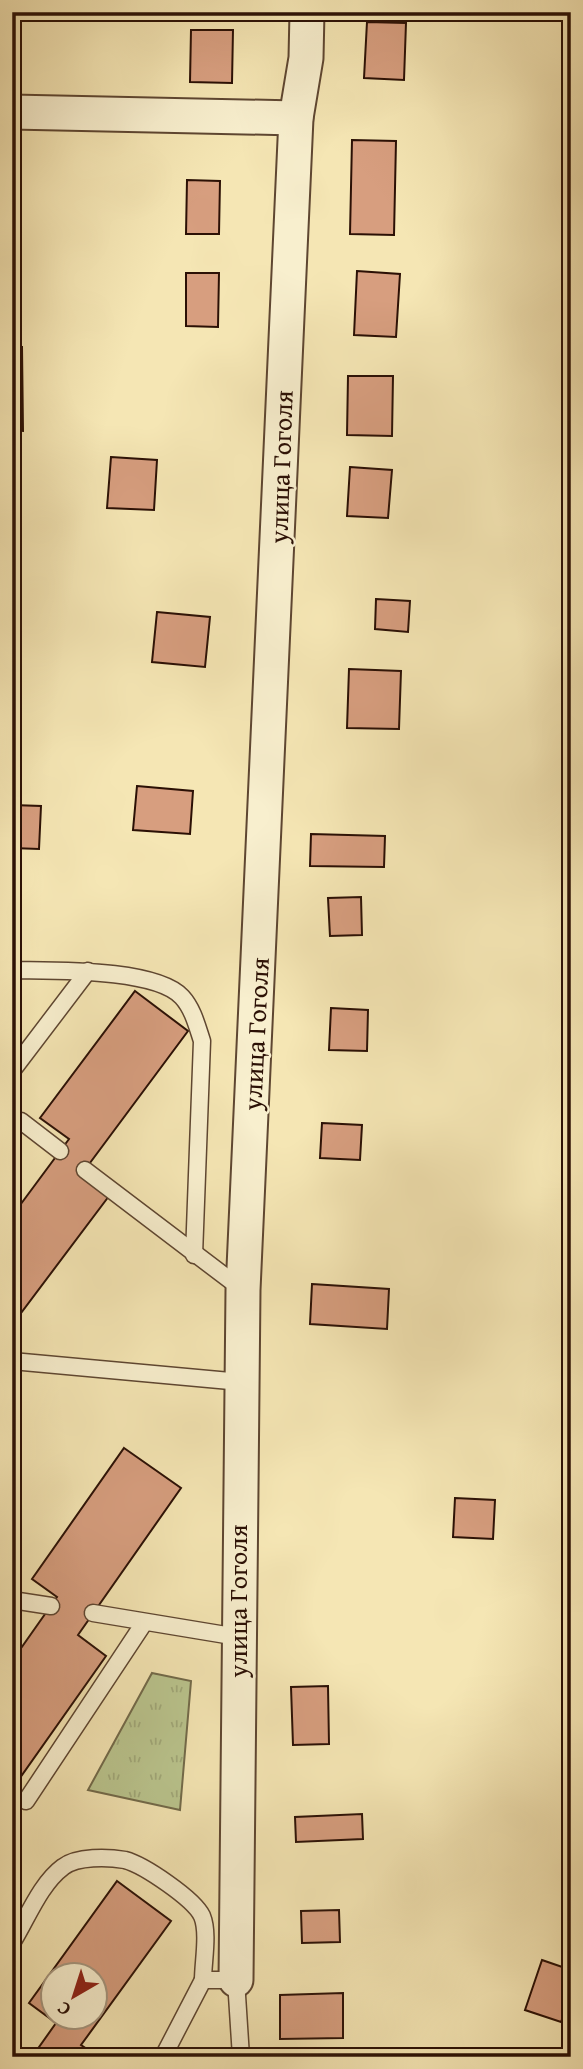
<svg xmlns="http://www.w3.org/2000/svg" width="583" height="2069" viewBox="0 0 583 2069" font-family="'Gentium Book Plus',serif">
  <style>
    .park { fill: url(#park-tufts); stroke: #726a4a; stroke-width: 2 }
    .building { fill: #d79e7f; stroke: #2b1005; stroke-width: 2; fill-rule: evenodd }
    .lines { fill: none; stroke-linecap: round; stroke-linejoin: round }
    .lane-casing { stroke: #5e4631; stroke-width: 19 }
    .street-casing { stroke: #5e4631; stroke-width: 37 }
    .lane { stroke: #f8efce; stroke-width: 16 }
    .street { stroke: #f8efce; stroke-width: 33 }
    .labels { text-anchor: middle; stroke-width: 5; stroke-linejoin: round; paint-order: stroke }
    .street-label { font-size: 26px; fill: #2b1005; stroke: #f8efce }
  </style>
  <defs>
    <pattern id="park-tufts" width="24" height="20" patternUnits="userSpaceOnUse" patternTransform="scale(1.75)"><rect width="24" height="20" fill="#bac58e"/><path d="M3 7l-1-3M5 7V3M7 7l1-3M15 17l-1-3M17 17v-4M19 17l1-3" fill="none" stroke="#a0a879"/></pattern>
  </defs>
  <rect width="100%" height="100%" fill="#f5e6b4"/>
  <filter id="stains"><feTurbulence type="fractalNoise" baseFrequency=".00286" numOctaves="4"/><feColorMatrix values="0 0 0 0 .2 0 0 0 0 .09 0 0 0 0 .02 0 0 0 .5 -.17"/></filter>
  <radialGradient id="worn" r=".72"><stop offset=".6" stop-color="#630" stop-opacity="0"/><stop offset="1" stop-color="#630" stop-opacity=".3"/></radialGradient>
  <path class="park" d="M152 1673 191 1681 180 1810 88 1790Z"/>
  <g class="building">
    <path d="M367 22 406 23 404 80 364 78Z"/>
    <path d="M191 30H233L232 83 190 82Z"/>
    <path d="M352 140 396 141 394 235 350 234Z"/>
    <path d="M187 180 220 181 219 234H186Z"/>
    <path d="M357 271 400 274 396 337 354 335Z"/>
    <path d="M186 273H219L218 327 186 326Z"/>
    <path d="M12 347H22L23 431 12 430Z"/>
    <path d="M348 376H393L392 436 347 435Z"/>
    <path d="M111 457 157 460 154 510 107 508Z"/>
    <path d="M350 467 392 470 388 518 347 516Z"/>
    <path d="M12 534H17L13 586H12Z"/>
    <path d="M376 599 410 601 408 632 375 629Z"/>
    <path d="M157 612 210 617 205 667 152 662Z"/>
    <path d="M349 669 401 671 399 729 347 728Z"/>
    <path d="M137 786 193 791 190 834 133 830Z"/>
    <path d="M12 792 13 805 41 806 39 849 12 848Z"/>
    <path d="M311 834 385 836 384 867 310 866Z"/>
    <path d="M361 897 362 935 330 936 328 898Z"/>
    <path d="M135 991 188 1031 81 1175 109 1196 12 1325V1216L69 1139 40 1118Z"/>
    <path d="M331 1008 368 1010 367 1051 329 1050Z"/>
    <path d="M322 1123 362 1125 360 1160 320 1158Z"/>
    <path d="M312 1284 389 1289 387 1329 310 1324Z"/>
    <path d="M124 1448 181 1488 78 1635 106 1656 15 1785 12 1782V1661L57 1597 32 1579Z"/>
    <path d="M455 1498 495 1500 493 1539 453 1537Z"/>
    <path d="M328 1686 329 1744 293 1745 291 1687Z"/>
    <path d="M362 1814 363 1839 296 1842 295 1817Z"/>
    <path d="M117 1881 171 1921 81 2045 99 2057H32L56 2023 29 2003ZM52 1974H94V2016H52Z"/>
    <path d="M339 1910 340 1942 302 1943 301 1911Z"/>
    <path d="M542 1960 571 1970V1995L561 2022 525 2010Z"/>
    <path d="M343 1993V2038L280 2039V1995Z"/>
  </g>
  <g class="lines">
    <defs>
      <g id="lane">
        <path d="M12 970C52 971 155 968 182 997 193 1009 197 1026 202 1041L194 1255"/>
        <path d="M12 1071 88 971"/>
        <path d="M12 1124 21 1121 60 1151"/>
        <path d="M85 1170 243 1290"/>
        <path d="M12 1361 241 1382"/>
        <path d="M12 1600 51 1606"/>
        <path d="M93 1613 238 1637"/>
        <path d="M26 1801 144 1623"/>
        <path d="M12 1943C27 1919 40 1884 63 1867 77 1856 108 1857 125 1860 144 1865 194 1899 202 1916 209 1933 203 1962 203 1980"/>
        <path d="M163 2057 203 1980H236L241 2057"/>
      </g>
      <g id="street">
        <path d="M12 112 296 118"/>
        <path d="M236 1980 243 1290 296 118 306 58 307 12"/>
      </g>
    </defs>
    <use href="#lane" class="lane-casing"/>
    <use href="#street" class="street-casing"/>
    <use href="#lane" class="lane"/>
    <use href="#street" class="street"/>
  </g>
  <g class="labels">
    <g class="street-label">
      <text transform="translate(281 467) rotate(-88)" y="9">улица Гоголя</text>
      <text transform="translate(256 1034) rotate(-87)" y="9">улица Гоголя</text>
      <text transform="translate(238 1601) rotate(-90)" y="9">улица Гоголя</text>
    </g>
  </g>
  <rect width="583" height="2069" fill="none" stroke="#f5e6b4" stroke-width="42"/>
  <rect x="14" y="14" width="555" height="2041" fill="none" stroke="#2b1005" stroke-width="3.5"/>
  <rect x="21" y="21" width="541" height="2027" fill="none" stroke="#2b1005" stroke-width="2"/>
  <g transform="translate(74 1996) rotate(219)"><circle r="33" fill="#f8efce" stroke="#a6967e" stroke-width="2"/>
  <path d="M0-5L12 26L0 18L-12 26Z" fill="#8f2418"/>
  <text y="-10" font-size="19" font-weight="bold" text-anchor="middle" fill="#2b1005">С</text>
  </g>
  <rect width="100%" height="100%" filter="url(#stains)"/>
  <rect width="100%" height="100%" fill="url(#worn)"/>
</svg>
